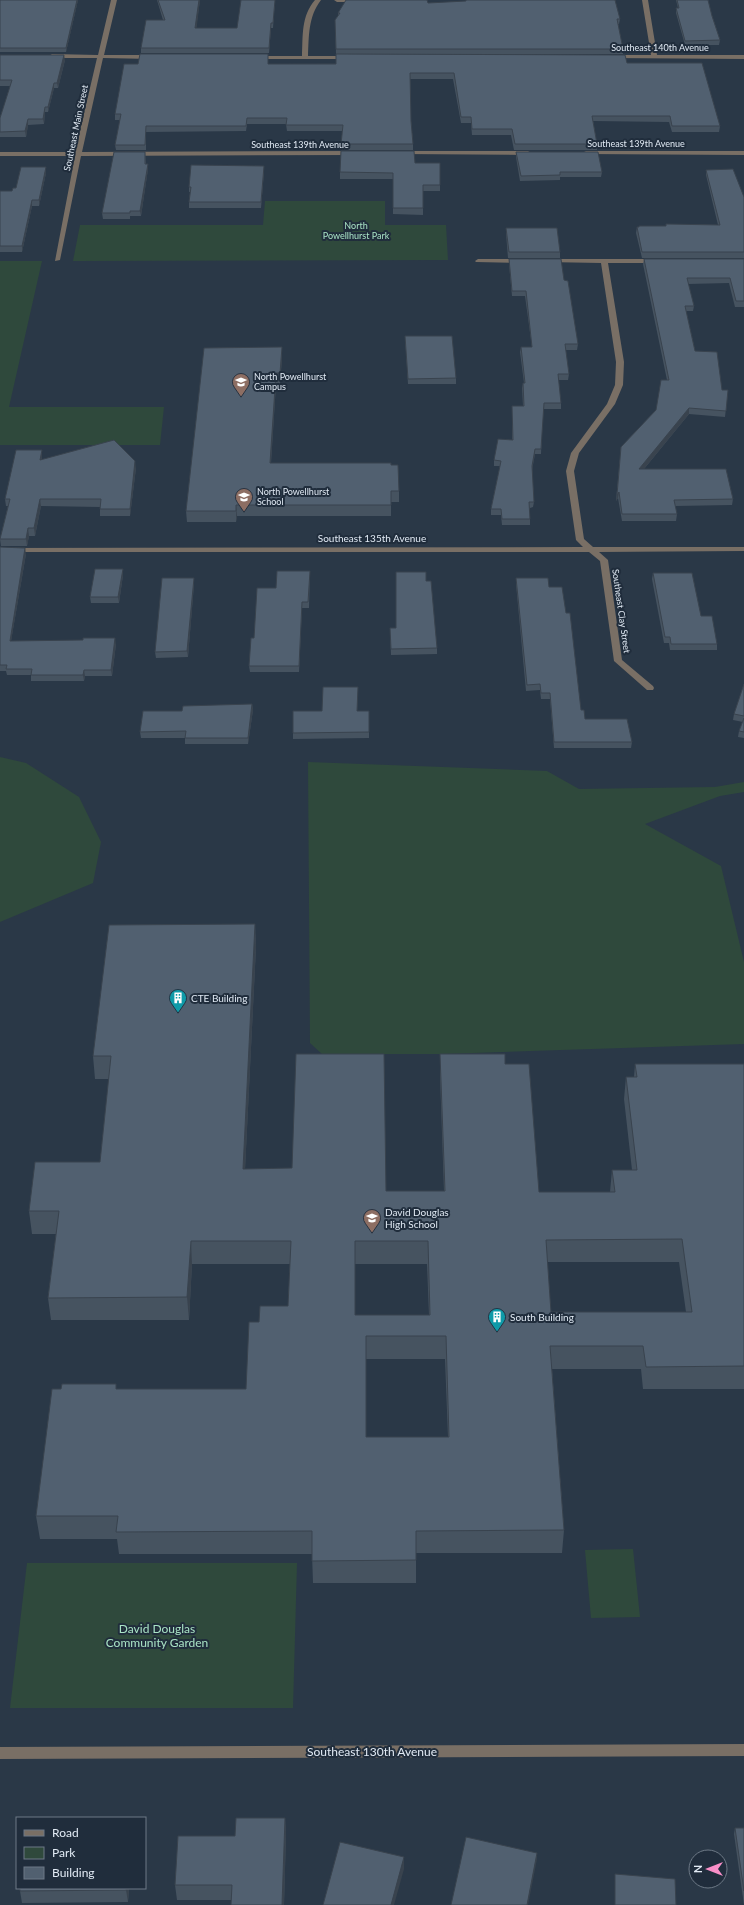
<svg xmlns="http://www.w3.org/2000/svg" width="744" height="1905" viewBox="0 0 744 1905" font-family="Lato,sans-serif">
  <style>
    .green { fill: #2f493c }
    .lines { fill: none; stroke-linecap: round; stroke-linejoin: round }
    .street { fill: #796f65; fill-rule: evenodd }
    .wall { fill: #465360; fill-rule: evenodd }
    .shaded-wall { fill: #39434e }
    .building { fill: #516070; stroke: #39434e; fill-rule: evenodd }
    .labels { text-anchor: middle; stroke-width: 4; stroke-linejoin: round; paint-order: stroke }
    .far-street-label { font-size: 9px; fill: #e1eaf4; stroke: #202d3c }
    .far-park-label { font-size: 9px; fill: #a9e3c5; stroke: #202d3c }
    .far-poi-label { font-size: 9px; fill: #e1eaf4; stroke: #202d3c; text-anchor: start }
    .street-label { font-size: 10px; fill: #e1eaf4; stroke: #202d3c }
    .poi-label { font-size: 10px; fill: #e1eaf4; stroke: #202d3c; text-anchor: start }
    .near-park-label { font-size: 12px; fill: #a9e3c5; stroke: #202d3c }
    .near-street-label { font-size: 12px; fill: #e1eaf4; stroke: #202d3c }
  </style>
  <rect width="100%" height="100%" fill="#2a3847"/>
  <g class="green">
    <path d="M265 201H385V225H446L448 260 73 261 80 225H263Z"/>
    <path d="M0 261H42L9 407H164L160 445H0Z"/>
    <path d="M0 757 26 763 79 797 101 842 93 883 0 922Z"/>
    <path d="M308 762 547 771 579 789 715 787 744 782V792L720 796 645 824 721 866 744 962V1044L443 1054H322L310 1043Z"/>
    <path d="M633 1549 640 1617 591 1618 585 1550Z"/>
    <path d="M27 1563H297L293 1708H10Z"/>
  </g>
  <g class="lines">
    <g class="street">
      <path d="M111 0H117L104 55H152L155 57 152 59 103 58 82 152 354 151 357 153 354 155 81 156 60 260 55 261 75 156H0V152H75L97 58H52L49 56 52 54 98 55Z"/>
      <path d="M315 0H321C308 17 309 36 308 56H348L351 58 350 59H254L253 58 256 56H302C303 36 301 16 315 0Z"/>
      <path d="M334 0H381L378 2H337Z"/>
      <path d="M642 0H648L657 55H744V59L610 58V56L612 55H651Z"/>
      <path d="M402 151H528L531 153 528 155 400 154 399 153Z"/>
      <path d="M586 151H744V155L584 154V152Z"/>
      <path d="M478 259H522L525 261 522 263 476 262 475 261Z"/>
      <path d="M548 259H656L659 261 656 263H608L624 362 623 385 615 404 579 453 574 471 584 539 593 547H744V551L599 552 608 560 622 660 653 686 654 688 653 690H647L614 661 600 561 589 552H0V548L583 547 576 540 566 471 571 453 607 404 615 385 616 362 601 263 546 262V260Z"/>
      <path d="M744 1744V1756L0 1759V1747Z"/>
    </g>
  </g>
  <g class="wall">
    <path d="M0 0H78L66 52H0Z"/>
    <path d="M157 0H200L196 28H237L275 0 273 28H271L269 53H141V48L163 20Z"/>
    <path d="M676 0H708L712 16 720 40 719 45H685L676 13V8H678Z"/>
    <path d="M428 3 620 19 619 24H618L623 49V54H336L335 20 338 16V13Z"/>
    <path d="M268 54V64L627 63 720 126 719 132H672L669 122 593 121 597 144V150H514L511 135H472L471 123H461L453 79H410L411 121 413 144V150H342V131H287L286 124H247L246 131 146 132V150H116L115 145 120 120H115V114L138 64Z"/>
    <path d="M0 55 65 60 58 88H54L48 112H45L44 124 28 125 26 137H0V118L11 86H0Z"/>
    <path d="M145 152 146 164 148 169 141 216H130V219H103L102 213Z"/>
    <path d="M516 152 602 172 601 177H560V180L520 181 516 157Z"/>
    <path d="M415 163H440V191H423V215L393 214V179H340V172Z"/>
    <path d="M706 170 744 197V258H642L636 233 637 227 666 226V224L718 225 706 175Z"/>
    <path d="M264 171 261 208H189V202L190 192H189V187Z"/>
    <path d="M46 173 39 206H32L22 252H0V191H12L16 188Z"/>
    <path d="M506 228 560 252V258H508L506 233Z"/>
    <path d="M509 259 564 280 578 344 577 350H565L569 374 568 380H558L561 403V409H543L541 454H535L532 470 534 502 533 507 530 508V525H502L501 515H491V509L500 466H494V460L512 440V406H523L522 388 523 383H524L520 352 521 347H532L525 296H512L509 264Z"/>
    <path d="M644 259H744V307H735L729 283 688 284 694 306 693 311H686L695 351 722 390H728L725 417 689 414 644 469 733 499 732 505 675 506 677 514 676 521H622L618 498 616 501 621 447 656 410 667 380 643 264Z"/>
    <path d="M405 336 456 378V384H408Z"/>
    <path d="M282 347V358L280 384H276L271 463 391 465 399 491V502H391V516H237L236 522H187L186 511Z"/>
    <path d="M42 450V459L136 468 130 516H100V507L41 506 35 536H29L27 546H1L0 539 8 506H6L5 499Z"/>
    <path d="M0 547 26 554 11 641 116 644 112 676H85L84 681H31V675H7L6 671H0Z"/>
    <path d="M310 571 309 608H302L299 672H250L249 666 254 638 276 588Z"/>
    <path d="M653 573 701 616 717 644V650H670L669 643H664L652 579Z"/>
    <path d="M123 575 119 603H91L90 597Z"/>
    <path d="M194 578V584L188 657 156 658 155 652Z"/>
    <path d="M516 578 549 587 581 710 585 719 632 742 631 748H554L550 699H541L540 690 526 691 516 584Z"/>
    <path d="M426 581 437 648V654L391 655 390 628H396Z"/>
    <path d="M744 684V738L738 737 739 731 743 722 733 720 734 714Z"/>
    <path d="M252 704 253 710 248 744H185V738H141L140 732 182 711Z"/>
    <path d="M293 711H369V738L293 739Z"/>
    <path d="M255 924 256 947 245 1169 386 1191H444L440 1076V1054L505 1064 539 1192H610L612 1170H632L624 1099 626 1077H634L635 1064H744V1389H643L641 1369H552L564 1530 562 1553H416V1583H313L312 1554H119L117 1539H40L36 1516 61 1389 116 1384V1389H246L259 1322 288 1306 290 1264H192L189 1320H51L48 1298 56 1234H32L29 1211 100 1162 109 1079H95L93 1056ZM547 1262H679L686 1312H551ZM355 1264H427L429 1315H355ZM366 1359H445L448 1437H366Z"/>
    <path d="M285 1818 286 1833 284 1905H231L232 1900H177L175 1885 235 1836Z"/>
    <path d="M735 1828H744V1905L734 1834Z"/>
    <path d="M615 1874 676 1905H615Z"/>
    <path d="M20 1888H129L128 1902 22 1903 20 1891Z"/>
  </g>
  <g class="shaded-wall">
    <path d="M77 0H78L66 52V48Z"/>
    <path d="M199 0H200L196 33 195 28Z"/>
    <path d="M271 23V28L269 53V48Z"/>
    <path d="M64 55 65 60 58 88 57 83Z"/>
    <path d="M54 83V88L48 112V107Z"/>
    <path d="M45 107V112L44 124 43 119Z"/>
    <path d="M28 119V125L26 137 25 131Z"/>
    <path d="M148 164V169L141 216 140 211Z"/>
    <path d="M264 166V171L261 208V202Z"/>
    <path d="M46 167V173L39 206V200Z"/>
    <path d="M32 200V206L22 252V246Z"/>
    <path d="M282 347V358L280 384V373Z"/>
    <path d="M276 373V384L270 474V463Z"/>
    <path d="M689 408V414L639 475V469Z"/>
    <path d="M535 449V454L531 472 532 466Z"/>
    <path d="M42 450V458L40 467V460Z"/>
    <path d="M135 461 136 468 130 516V509Z"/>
    <path d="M619 492 618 498 616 501 617 495Z"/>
    <path d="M40 499 41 506 35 536 34 528Z"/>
    <path d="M236 505 237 516 236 522Z"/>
    <path d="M28 528 29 536 27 546 26 539Z"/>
    <path d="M25 548 26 554 10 647V641Z"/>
    <path d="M123 569V575L119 603 118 597Z"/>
    <path d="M194 578V584L188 657 187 651Z"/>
    <path d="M302 602V608L299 672V666Z"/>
    <path d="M115 638 116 644 112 676 111 670Z"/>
    <path d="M84 670 85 676 84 681 83 675Z"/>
    <path d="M252 704 253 710 248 744V738Z"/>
    <path d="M255 924 256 947 244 1191 243 1169Z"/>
    <path d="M191 1241 192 1264 189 1320 187 1297Z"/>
    <path d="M285 1818 286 1833 284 1905H282Z"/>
    <path d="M537 1853V1859L528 1905H527Z"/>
    <path d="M404 1857V1869L394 1905H391Z"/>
    <path d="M126 1888H129L128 1902 126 1890Z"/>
  </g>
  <g class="building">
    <path d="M0 0H77L66 48H0Z"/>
    <path d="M158 0H199L195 28H237L241 0H275L273 23H271L269 48H141L146 20H165Z"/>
    <path d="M346 0H427L428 3 466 1V0H615L620 19H617L623 49H336L335 20 340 13H338Z"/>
    <path d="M677 0H708L712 16 720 40 685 41 676 8H679Z"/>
    <path d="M140 54H268V64H336V54L625 55 627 63H702L720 126H672L670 116H592L597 144H515L512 129H472L471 117H461L454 73H410L411 121 413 144H341L343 125H286L287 118H247L246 126H146L145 145H115L121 114H115L124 64H138Z"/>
    <path d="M0 55H64L57 83H54L48 107H45L43 119H28L25 131 0 132V118L12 80H0Z"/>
    <path d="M341 151H414L415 163H440V185H423V208H393V173L340 172Z"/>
    <path d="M114 152H145V164H148L140 211H130V213H102Z"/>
    <path d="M516 152H598L602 172H560V175L521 176Z"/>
    <path d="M191 165 264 166 261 202H189L191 187H189Z"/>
    <path d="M21 167H46L39 200H32L22 246H0V191H12L13 188H16Z"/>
    <path d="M733 169 744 197V252H642L637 227H639V226H666V224L720 225 706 170Z"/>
    <path d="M506 228H557L560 252H509Z"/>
    <path d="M509 259H561L564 280 568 281 578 344H565L569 374H558L561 403H544L541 449H535L532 466 534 502H529L530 519H502L501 509H491L501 461 494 460 498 439 513 440 512 406H524L523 383H525L521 347H532L526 291H512Z"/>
    <path d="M644 259H744V301H736L730 278H687L694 306H685L695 351 717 352 722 390H728L726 411 689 408 639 469H726L733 499 674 500 677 514H622L619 492 617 495 621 447 656 410 661 380H669Z"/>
    <path d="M405 336H452L456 378 408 379Z"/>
    <path d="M282 347 280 373H276L270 463H391V465H398L399 491H391V505H236V511H186L204 348Z"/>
    <path d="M114 440 135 461 130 509H100L101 499H40L34 528H28L26 539H0L10 499H5L16 450H42L40 460Z"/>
    <path d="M0 547 25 548 10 641 83 640V638H115L111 670H84L83 675H31L32 669H6L7 665H0Z"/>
    <path d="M95 569H123L118 597H90Z"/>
    <path d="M277 571H310L308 602H302L299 666H249L251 638H254L257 588H276Z"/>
    <path d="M396 572H426V581H431L437 648 391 649 390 628H396Z"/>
    <path d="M653 573H692L701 616H712L717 644H671L670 637H665Z"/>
    <path d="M162 578H194L187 651 155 652Z"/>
    <path d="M516 578H548L549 587H562L566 613H570L581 710H584L585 719H627L632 742H554L550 693H541L540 684 527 685Z"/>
    <path d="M744 684V716L734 714Z"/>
    <path d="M323 687H358L357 711H369V732L293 733V711H322Z"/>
    <path d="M252 704 248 738H185L186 731 140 732 143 711H182L183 706Z"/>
    <path d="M744 718V732L739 731Z"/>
    <path d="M255 924 243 1169 292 1168 296 1054H384L386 1191H445L440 1054H505V1064H529L539 1192H615L612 1170H637L626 1077H637L635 1064H744V1366L646 1367 643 1346H550L564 1530 416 1531V1560L312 1561V1531L116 1532 118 1516H36L52 1389H61L62 1384H116V1389H246L249 1322H259L260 1306H288L291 1241H191L187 1297 48 1298 59 1211H29L35 1162H100L111 1056H93L109 925ZM682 1239 692 1312H551L546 1240ZM355 1241H428L430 1315H355ZM366 1336H446L449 1437H366Z"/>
    <path d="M236 1818H285L282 1905H231L232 1885H175L178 1836H235Z"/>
    <path d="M735 1828H744V1891Z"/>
    <path d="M466 1837 537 1853 527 1905H451Z"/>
    <path d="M340 1842 404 1857 391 1905H323Z"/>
    <path d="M615 1874 675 1879 676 1905H615Z"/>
    <path d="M20 1888H126V1890L20 1891Z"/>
  </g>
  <defs>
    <symbol id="school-pin" viewBox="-11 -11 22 30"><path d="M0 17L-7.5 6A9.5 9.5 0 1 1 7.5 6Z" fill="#8d6e63" stroke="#202d3c"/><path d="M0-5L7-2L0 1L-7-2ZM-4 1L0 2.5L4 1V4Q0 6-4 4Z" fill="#fff"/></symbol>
    <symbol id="building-pin" viewBox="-11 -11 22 30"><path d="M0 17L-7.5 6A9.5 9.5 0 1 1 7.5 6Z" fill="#0f9aa8" stroke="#202d3c"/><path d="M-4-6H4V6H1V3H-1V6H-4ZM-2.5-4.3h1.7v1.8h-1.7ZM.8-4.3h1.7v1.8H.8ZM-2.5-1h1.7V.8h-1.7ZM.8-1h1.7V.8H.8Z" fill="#fff"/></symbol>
  </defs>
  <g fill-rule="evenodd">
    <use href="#school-pin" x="231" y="372" width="20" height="27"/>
    <use href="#school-pin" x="234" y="487" width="20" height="27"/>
    <use href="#building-pin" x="168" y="988" width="20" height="27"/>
    <use href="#school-pin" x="362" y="1208" width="20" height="27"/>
    <use href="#building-pin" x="487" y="1307" width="20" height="27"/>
  </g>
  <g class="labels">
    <g class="far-street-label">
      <text x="660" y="51">Southeast 140th Avenue</text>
      <text transform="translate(76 128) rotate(-78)" y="3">Southeast Main Street</text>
      <text x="636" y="147">Southeast 139th Avenue</text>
      <text x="300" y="148">Southeast 139th Avenue</text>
      <text transform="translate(621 611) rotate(82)" y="3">Southeast Clay Street</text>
    </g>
    <g class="far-park-label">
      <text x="356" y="229">North<tspan x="356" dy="10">Powellhurst Park</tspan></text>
    </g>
    <g class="far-poi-label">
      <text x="254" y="380">North Powellhurst<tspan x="254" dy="10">Campus</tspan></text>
      <text x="257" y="495">North Powellhurst<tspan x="257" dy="10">School</tspan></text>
    </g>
    <g class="street-label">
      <text x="372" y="542">Southeast 135th Avenue</text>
    </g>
    <g class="poi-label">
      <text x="191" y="1002">CTE Building</text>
      <text x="385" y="1216">David Douglas<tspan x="385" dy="12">High School</tspan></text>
      <text x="510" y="1321">South Building</text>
    </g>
    <g class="near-park-label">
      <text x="157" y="1633">David Douglas<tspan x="157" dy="14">Community Garden</tspan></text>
    </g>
    <g class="near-street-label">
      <text x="372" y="1756">Southeast 130th Avenue</text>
    </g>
  </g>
  <rect x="16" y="1817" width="130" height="72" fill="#202d3c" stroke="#6d7986"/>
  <rect x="24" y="1830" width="20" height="6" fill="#796f65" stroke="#6d7986"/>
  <text x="52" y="1837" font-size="12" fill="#e1eaf4">Road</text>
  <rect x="24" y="1847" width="20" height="12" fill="#2f493c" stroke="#6d7986"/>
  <text x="52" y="1857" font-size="12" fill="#e1eaf4">Park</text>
  <rect x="24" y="1867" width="20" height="12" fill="#516070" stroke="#6d7986"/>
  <text x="52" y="1877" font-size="12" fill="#e1eaf4">Building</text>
  <g transform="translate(708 1869) rotate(270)"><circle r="19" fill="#202d3c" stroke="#6d7986"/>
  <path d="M0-3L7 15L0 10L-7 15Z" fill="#f98fc8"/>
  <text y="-6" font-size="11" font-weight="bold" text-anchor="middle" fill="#e1eaf4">N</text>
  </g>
</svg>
